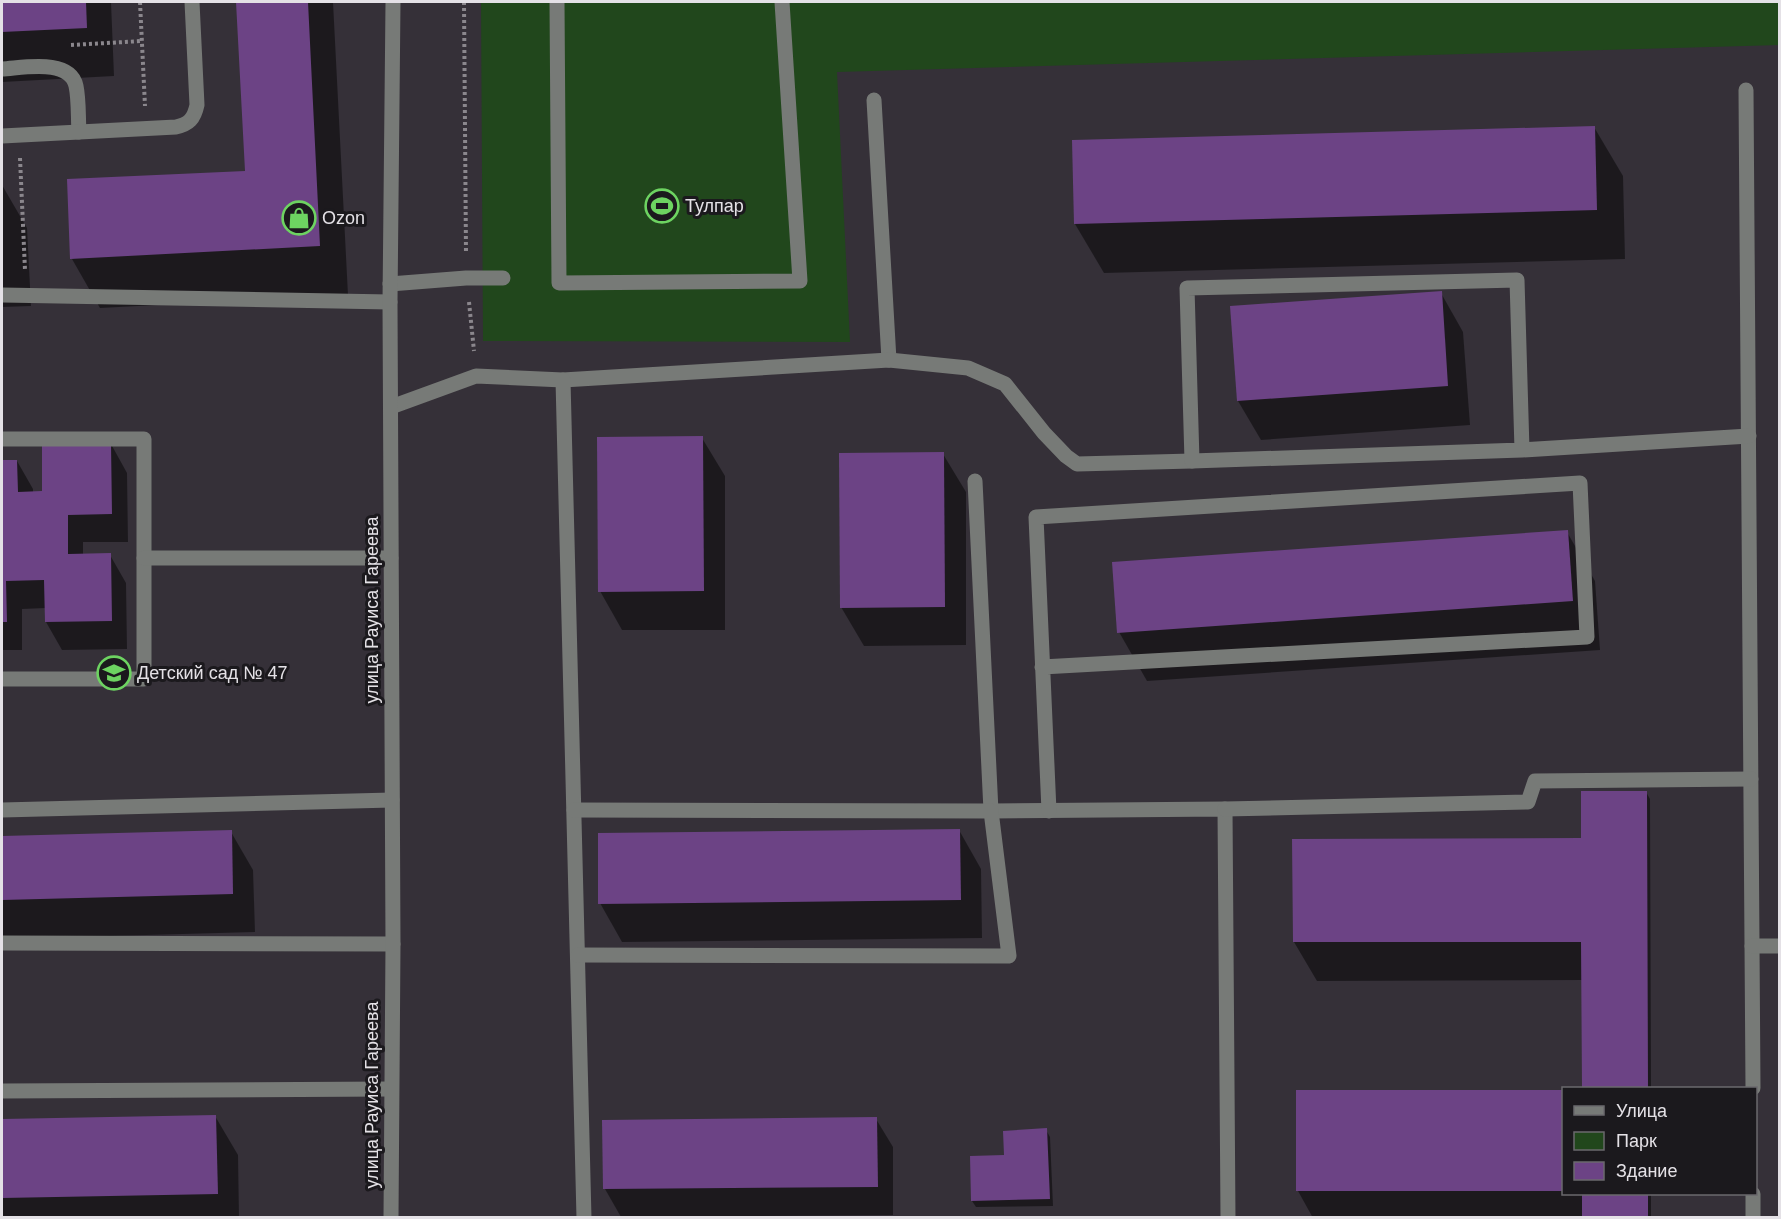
<svg xmlns="http://www.w3.org/2000/svg" width="1781" height="1219" viewBox="0 0 1781 1219" font-family="Arial,sans-serif">
  <style>
    .green { fill: #21471c }
    .shadow { fill: #0007 }
    .building { fill: #6c4385 }
    .lines { fill: none; stroke-linecap: round; stroke-linejoin: round }
    .path { stroke: #8b878d; stroke-width: 4; stroke-dasharray: 3 3; stroke-linecap: butt }
    .minor { stroke: #777a77; stroke-width: 15 }
    .labels { text-anchor: middle; stroke-width: 6; stroke-linejoin: round; paint-order: stroke }
    .poi-label { font-size: 18px; fill: #e4e1e6; stroke: #1b191d; text-anchor: start }
    .street-label { font-size: 18px; fill: #e4e1e6; stroke: #1b191d }
  </style>
  <rect width="100%" height="100%" fill="#353038"/>
  <path class="green" d="M481 2H1779L1780 45 837 72 850 342 483 341Z"/>
  <g class="shadow">
    <path d="M2 2H111L114 76 2 82Z"/>
    <path d="M238 2H333L348 295 100 308 72 259 247 172Z"/>
    <path d="M1594 127 1623 176 1625 259 1104 273 1075 224 1073 141Z"/>
    <path d="M2 185 27 228 31 306 2 307Z"/>
    <path d="M1441 293 1463 332 1470 425 1261 440 1238 401 1232 308Z"/>
    <path d="M702 438 725 476V630H622L600 591Z"/>
    <path d="M111 444 127 473 128 542H83V555H110L126 583 127 649 62 650 46 622V608L22 609V650H2V461H17L33 489V493H44Z"/>
    <path d="M943 454 966 492V645L864 646 841 607Z"/>
    <path d="M1567 532 1595 581 1600 650 1147 681 1119 632Z"/>
    <path d="M1646 792 1650 799 1651 1088H1583V980L1317 981 1294 942V840L1583 839Z"/>
    <path d="M959 830 981 869 982 938 622 942 600 903Z"/>
    <path d="M231 832 253 870 255 932 2 939V838Z"/>
    <path d="M1564 1091V1194H1651V1218H1313L1298 1191Z"/>
    <path d="M215 1116 238 1155 239 1218H2V1120Z"/>
    <path d="M876 1119 893 1147V1215L621 1217 605 1189Z"/>
    <path d="M1046 1130 1050 1137 1053 1206 976 1207 972 1201 1006 1156Z"/>
  </g>
  <g class="building">
    <path d="M2 2H86L87 28 2 32Z"/>
    <path d="M236 2H308L320 246 70 259 67 179 245 171Z"/>
    <path d="M1595 126 1597 210 1074 224 1072 140Z"/>
    <path d="M1442 291 1448 386 1237 401 1230 306Z"/>
    <path d="M703 436 704 591 598 592 597 437Z"/>
    <path d="M111 443 112 514 68 515V554L111 553 112 621 45 622 44 580 6 581 7 622H2V460H17L18 492 42 491V444Z"/>
    <path d="M944 452 945 607 840 608 839 453Z"/>
    <path d="M1568 530 1573 601 1117 633 1112 562Z"/>
    <path d="M1581 791H1647L1648 1088H1582L1581 942H1293L1292 839 1581 838Z"/>
    <path d="M960 829 961 900 598 904V833Z"/>
    <path d="M232 830 233 894 2 900V836Z"/>
    <rect x="1296" y="1090" width="268" height="101"/>
    <path d="M216 1115 218 1194 2 1198V1119Z"/>
    <path d="M877 1117 878 1187 603 1189 602 1120Z"/>
    <path d="M1047 1128 1050 1199 971 1201 970 1156 1004 1155 1003 1131Z"/>
    <rect x="1582" y="1194" width="66" height="24"/>
  </g>
  <g class="lines">
    <g class="path">
      <path d="M140 2 145 106"/>
      <path d="M464 2 466 253"/>
      <path d="M71 45 142 41"/>
      <path d="M20 158 25 270"/>
      <path d="M469 302 474 351"/>
    </g>
    <g class="minor">
      <path d="M557 2 559 283 800 281 782 2"/>
      <path d="M2 69C23 68 70 58 76 86 79 100 78 117 79 132"/>
      <path d="M1746 90 1753 1088"/>
      <path d="M874 100 889 360"/>
      <path d="M2 136 176 127C189 124 194 119 197 105L192 2"/>
      <path d="M390 284 466 278H503"/>
      <path d="M2 295 390 302"/>
      <path d="M563 380 889 360 968 368 1005 384 1044 433 1066 456 1077 464 1192 461"/>
      <path d="M391 407 476 376 563 380 584 1218"/>
      <path d="M2 439H144V679H2"/>
      <path d="M1522 450 1192 461 1187 288 1517 280 1522 450 1749 436"/>
      <path d="M975 481 991 811 1225 809 1228 1218"/>
      <path d="M144 558H391"/>
      <path d="M1042 667 1587 637 1580 483 1036 517 1049 811"/>
      <path d="M1225 809 1528 802 1535 781 1751 779"/>
      <path d="M2 810 392 800"/>
      <path d="M574 810 991 811 1009 956 578 955"/>
      <path d="M2 943 393 944"/>
      <path d="M1752 946H1780"/>
      <path d="M2 1091 390 1089"/>
      <path d="M1753 1194V1218"/>
      <path d="M391 1218 393 944 390 302 393 2"/>
    </g>
  </g>
  <defs>
    <symbol id="stadium-ring" viewBox="-11 -11 22 22"><circle r="9.5" fill="#1b191d" stroke="#6dd361" stroke-width="1.5"/><path d="M0-5a6.5 5 0 1 0 0 10a6.5 5 0 1 0 0-10ZM-3.5-1.8h7v3.6h-7Z" fill="#6dd361"/></symbol>
    <symbol id="shop-ring" viewBox="-11 -11 22 22"><circle r="9.5" fill="#1b191d" stroke="#6dd361" stroke-width="1.5"/><path d="M-5-2.5h2.3a2.7 3.5 0 0 1 5.4 0H5L5.5 6h-11ZM-1.5-2.5h3a1.5 2.3 0 0 0-3 0Z" fill="#6dd361"/></symbol>
    <symbol id="school-ring" viewBox="-11 -11 22 22"><circle r="9.5" fill="#1b191d" stroke="#6dd361" stroke-width="1.5"/><path d="M0-5L7-2L0 1L-7-2ZM-4 1L0 2.5L4 1V4Q0 6-4 4Z" fill="#6dd361"/></symbol>
  </defs>
  <g fill-rule="evenodd">
    <use href="#stadium-ring" x="643" y="187" width="38" height="38"/>
    <use href="#shop-ring" x="280" y="199" width="38" height="38"/>
    <use href="#school-ring" x="95" y="654" width="38" height="38"/>
  </g>
  <g class="labels">
    <g class="poi-label">
      <text x="685" y="212">Тулпар</text>
      <text x="322" y="224">Ozon</text>
      <text x="137" y="679">Детский сад № 47</text>
    </g>
    <g class="street-label">
      <text transform="translate(372 610) rotate(-90)" y="6">улица Рауиса Гареева</text>
      <text transform="translate(372 1095) rotate(-90)" y="6">улица Рауиса Гареева</text>
    </g>
  </g>
  <rect width="1781" height="1219" fill="none" stroke="#e4e1e6" stroke-width="6"/>
  <rect x="1562" y="1087" width="195" height="108" fill="#1b191d" stroke="#6b696d" stroke-width="1.5"/>
  <rect x="1574" y="1106" width="30" height="9" fill="#777a77" stroke="#6b696d" stroke-width="1.5"/>
  <text x="1616" y="1117" font-size="18" fill="#e4e1e6">Улица</text>
  <rect x="1574" y="1132" width="30" height="18" fill="#21471c" stroke="#6b696d" stroke-width="1.5"/>
  <text x="1616" y="1147" font-size="18" fill="#e4e1e6">Парк</text>
  <rect x="1574" y="1162" width="30" height="18" fill="#6c4385" stroke="#6b696d" stroke-width="1.5"/>
  <text x="1616" y="1177" font-size="18" fill="#e4e1e6">Здание</text>
</svg>
